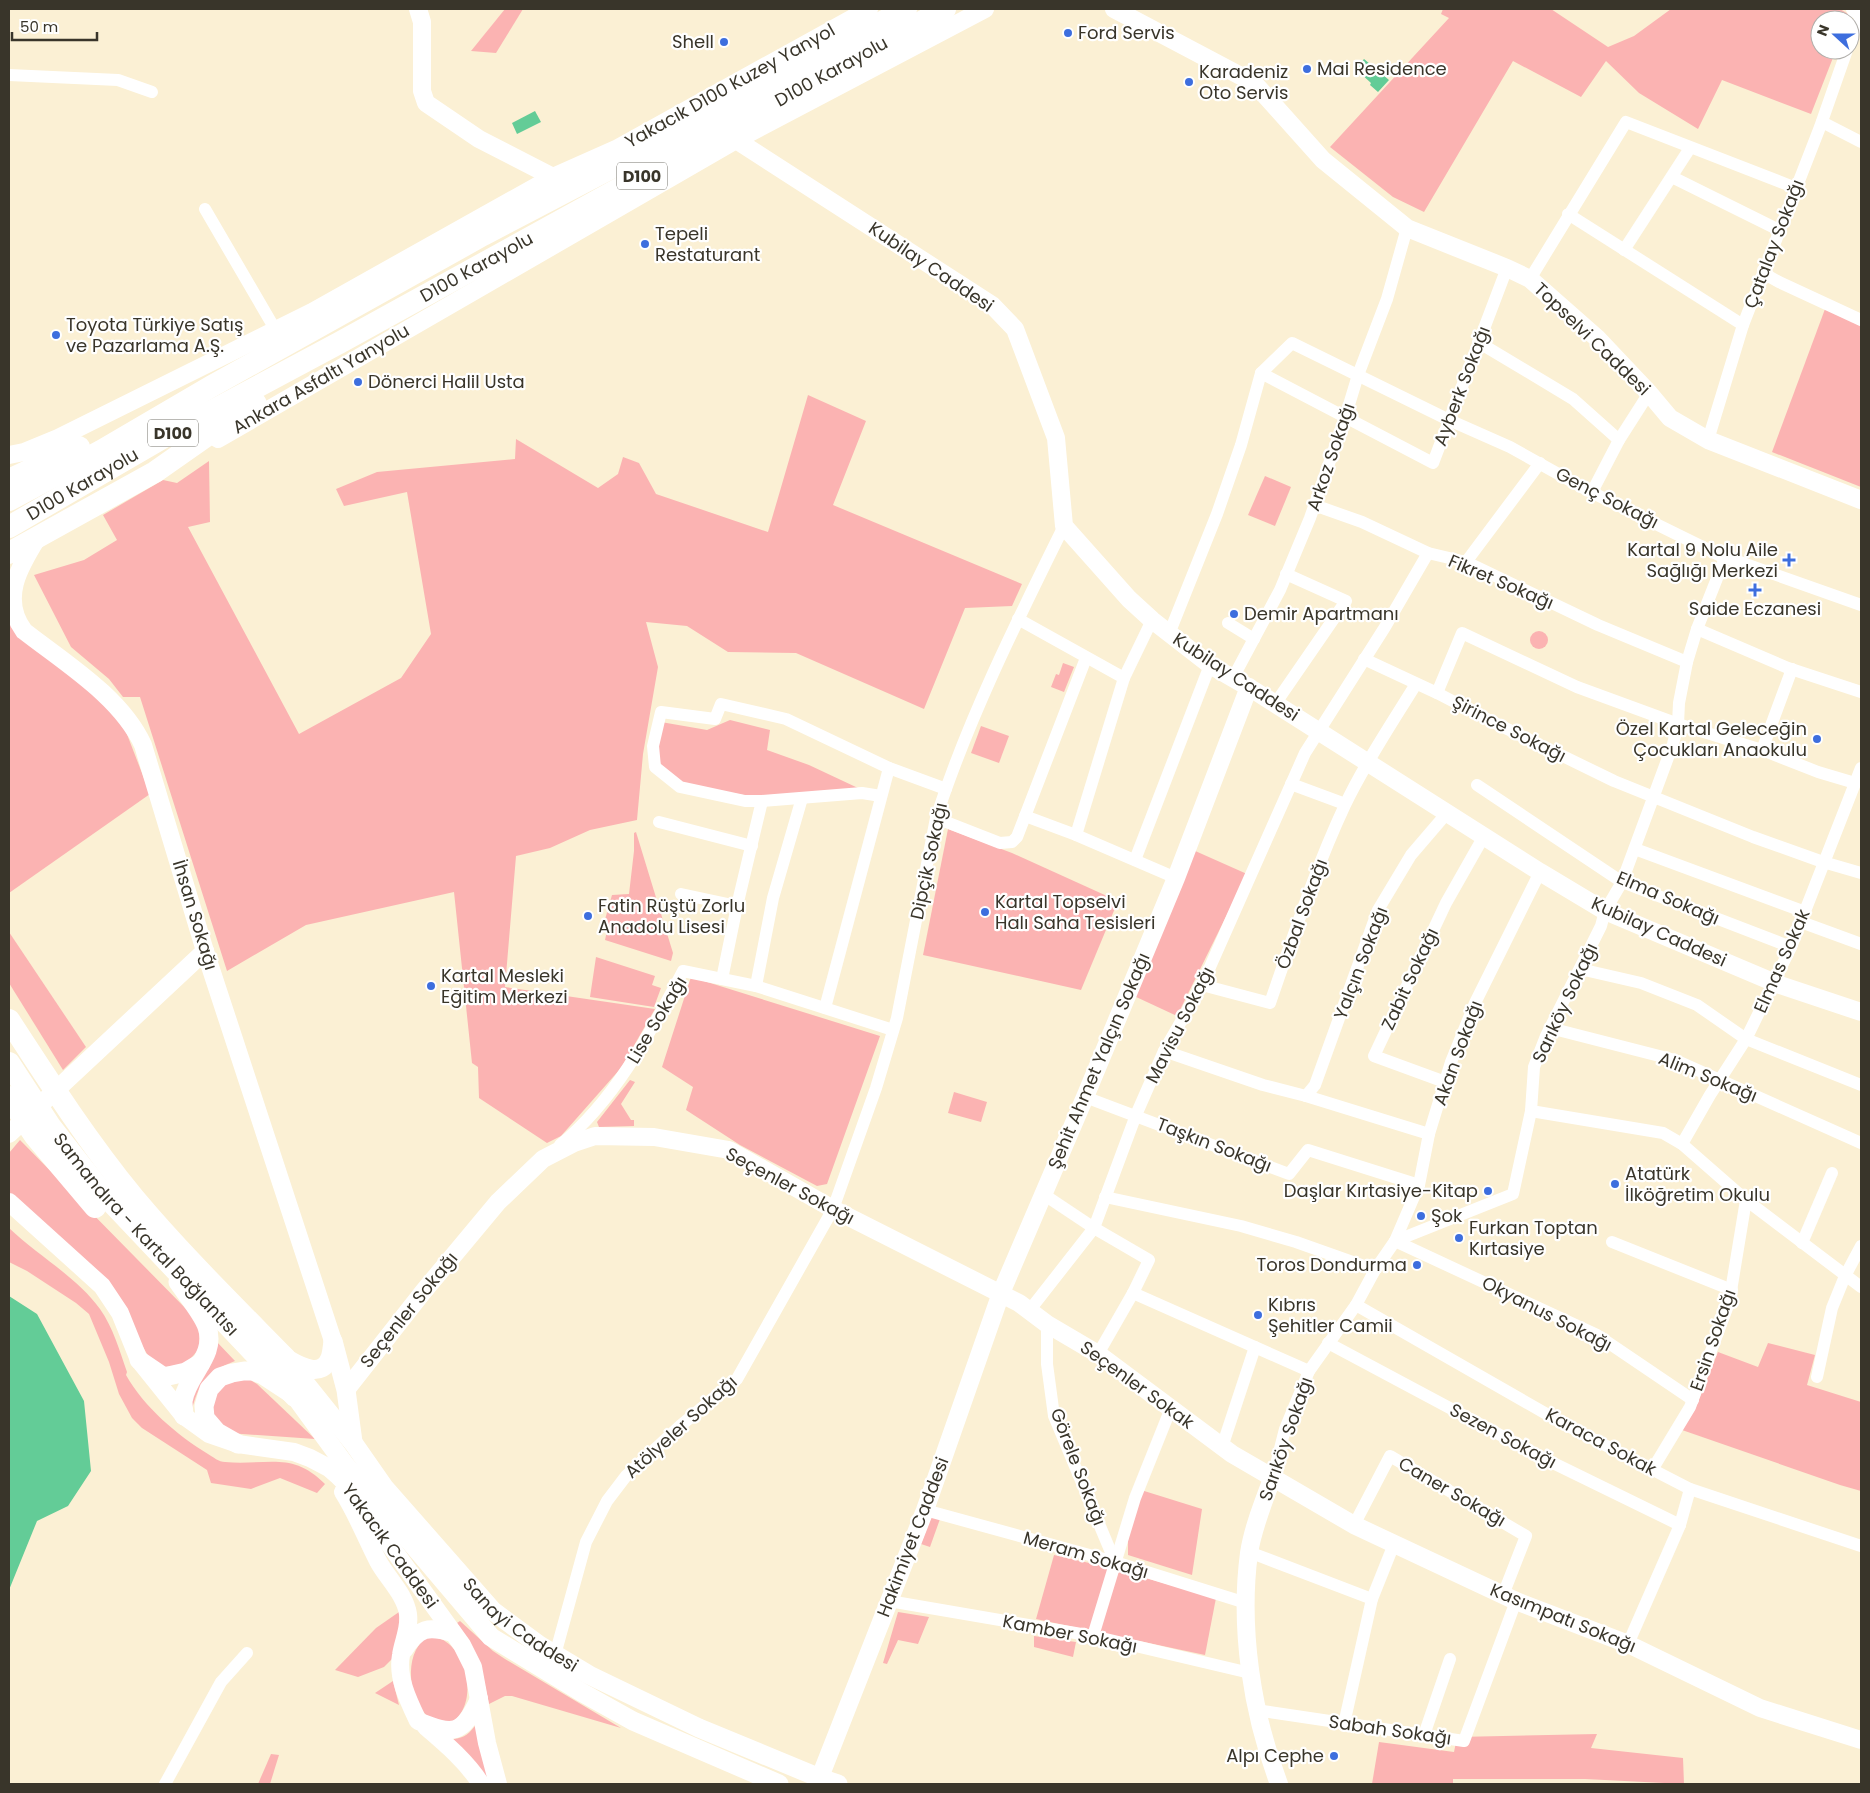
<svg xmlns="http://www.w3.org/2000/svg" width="1870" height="1793" viewBox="0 0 1870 1793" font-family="Poppins,sans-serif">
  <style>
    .green { fill: #fbb3b2 }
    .water { fill: #63cc97 }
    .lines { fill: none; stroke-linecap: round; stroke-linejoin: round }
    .street { stroke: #fff; stroke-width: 12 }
    .secondary { stroke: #fff; stroke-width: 18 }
    .primary { stroke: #fff; stroke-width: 19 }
    .highway { stroke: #fff; stroke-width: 22 }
    .poi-dot { fill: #3d6ede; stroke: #fff; stroke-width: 2 }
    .labels { text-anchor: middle; stroke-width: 4.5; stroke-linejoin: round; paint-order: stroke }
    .shield { fill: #fff; stroke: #74726a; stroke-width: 1 }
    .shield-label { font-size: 16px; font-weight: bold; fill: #39352a }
    .poi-label { font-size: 18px; fill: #39352a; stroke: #fff; text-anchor: start }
    .street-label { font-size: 18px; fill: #39352a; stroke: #fff }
  </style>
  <rect width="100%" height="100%" fill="#fbf0d4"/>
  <g class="green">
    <path d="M505 9H523L496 53 471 51Z"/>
    <path d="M1443 9H1551L1608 47 1634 36 1671 9H1840L1850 15 1848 20H1820V50H1836L1811 114 1722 80 1698 129 1639 93 1606 61 1581 97 1513 61 1424 212 1393 197 1330 147 1449 18 1441 14Z"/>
    <path d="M1825 309 1861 325V487L1772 452Z"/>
    <path d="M808 395 866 421 833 505 1022 584 1012 606 965 608 924 709 796 653 728 652 687 626 646 622 658 667 643 754 637 820 590 830 550 848 516 856 505 987 655 1009 621 1068 561 1136 547 1143 479 1098 478 1067 472 1063 454 892 306 925 227 971 140 697H123L109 679 71 647 34 575 84 560 117 540 103 515 163 480 177 483 209 461 210 522 188 527 299 734 401 678 431 634 407 492 344 506 336 489 377 472 515 459 516 439 598 488 618 474 623 457 639 463 656 494 768 532Z"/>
    <path d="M1265 476 1291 487 1275 526 1248 515Z"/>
    <path d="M9 604 88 685 125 729 150 794 9 893Z"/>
    <circle cx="1539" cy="640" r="9"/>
    <path d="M1063 663 1074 667 1064 692 1051 687 1056 674 1059 675Z"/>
    <path d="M730 720 770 730 767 750 809 765 858 788 762 798 683 785 662 768 655 747 661 722 707 730Z"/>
    <path d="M981 726 1009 736 999 763 971 753Z"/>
    <path d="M948 829 1012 853 1118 901 1081 990 923 955Z"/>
    <path d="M636 832 673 953 671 961 605 940 607 931 602 930 612 895 629 894 634 851V833Z"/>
    <path d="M1193 850 1247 874 1177 1016 1134 996Z"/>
    <path d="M9 932 86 1047 63 1070 9 983Z"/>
    <path d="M596 957 655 976 652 985 661 988 654 1007 590 997Z"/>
    <path d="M691 977 880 1036 827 1184 817 1186 740 1145 686 1110 693 1087 662 1067Z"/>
    <path d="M630 1080 635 1082 621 1104 631 1120H634V1126L599 1127 597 1122Z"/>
    <path d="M954 1092 987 1102 981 1122 948 1113Z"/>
    <path d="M20 1140 193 1316 200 1330 199 1349 185 1365 164 1367 150 1359 101 1276 9 1194V1153Z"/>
    <path d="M9 1228C38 1256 76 1276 100 1309 113 1327 120 1352 127 1372L126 1375C144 1407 177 1435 208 1454 213 1457 219 1462 225 1462 266 1466 292 1450 325 1484L317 1493 280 1478 251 1489 211 1483 207 1470 142 1428 132 1418 119 1394 109 1362 89 1314 76 1303 27 1271 9 1262Z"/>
    <path d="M216 1341 235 1361C205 1373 200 1381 191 1412L188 1385Z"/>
    <path d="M1768 1343 1815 1355 1807 1385 1861 1402V1491L1840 1485 1682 1430 1694 1411 1718 1352 1758 1367Z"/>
    <path d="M244 1376 257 1384 315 1439 228 1433 212 1419 210 1403 216 1389Z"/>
    <path d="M1141 1490 1202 1509 1192 1575 1128 1555V1540Z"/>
    <path d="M931 1517 940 1519 930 1547 921 1544Z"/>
    <path d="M1054 1555 1107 1567 1216 1598 1205 1655 1036 1619Z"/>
    <path d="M399 1612 400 1641 394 1657 384 1667 358 1677 335 1670 376 1628Z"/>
    <path d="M898 1612 929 1617 918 1644 898 1640 887 1664 883 1663Z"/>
    <path d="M460 1621 493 1651 505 1659 621 1728 512 1696H505L489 1704 481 1667 457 1623Z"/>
    <path d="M1034 1636 1076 1642 1073 1657 1034 1647Z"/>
    <path d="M426 1638C431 1638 436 1637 441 1639 470 1652 479 1709 449 1724 443 1722 435 1721 430 1718 408 1702 403 1654 426 1638Z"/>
    <path d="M393 1681 399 1705 375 1693Z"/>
    <path d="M477 1723 493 1784 453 1739C465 1738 470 1733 477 1723Z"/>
    <path d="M1597 1734 1591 1748 1683 1758 1684 1784 1585 1779H1453V1784H1372L1379 1742 1454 1752 1457 1737Z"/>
    <path d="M271 1754 279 1755 270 1784H258Z"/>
  </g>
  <g class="water">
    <path d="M1364 59 1389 80 1378 92 1370 85 1371 83 1359 72 1361 69 1358 66Z"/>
    <path d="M535 111 541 122 517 134 512 123Z"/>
    <path d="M9 1296 37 1314 84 1401 91 1471 68 1506 37 1521 9 1590Z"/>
  </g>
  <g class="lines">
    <g class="street">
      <path d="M1850 40 1861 17"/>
      <path d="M9 75 118 80 152 92"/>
      <path d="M1822 122 1861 142"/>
      <path d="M1672 177 1779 230"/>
      <path d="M205 209 275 329"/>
      <path d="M1568 214 1743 325"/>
      <path d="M1624 250 1690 148"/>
      <path d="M1763 270 1770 277 1779 282 1861 320"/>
      <path d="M1530 279 1626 122 1796 188"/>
      <path d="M1478 342 1573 399 1619 440"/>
      <path d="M1261 373 1433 463 1507 268"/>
      <path d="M1708 440 1743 325 1820 127 1847 50"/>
      <path d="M1592 492 1619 440 1649 393"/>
      <path d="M1314 505 1362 522 1428 553 1466 562 1598 625 1687 662"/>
      <path d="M1466 562 1540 463"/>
      <path d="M1018 619 1124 678"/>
      <path d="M1228 623 1254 639"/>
      <path d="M1697 629 1788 668 1861 692"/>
      <path d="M1169 634 1217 514 1241 445 1261 373 1292 343 1449 420 1510 447 1587 490 1725 558 1737 561 1861 605"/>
      <path d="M1364 659 1437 693 1491 721 1614 781 1753 837 1823 862 1861 873"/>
      <path d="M1233 678 1280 590 1310 518 1345 418 1358 375 1387 299 1407 228"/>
      <path d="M1437 693 1462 633 1577 687 1678 724 1762 750 1818 772 1855 783"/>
      <path d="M1275 704 1346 601 1286 574"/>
      <path d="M1762 750 1792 669"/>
      <path d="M1291 784 1345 804"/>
      <path d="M1477 785 1622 882 1791 947"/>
      <path d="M881 796 862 793 762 801H745L680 787 655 767 653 746 661 712 715 719 721 704 786 719 889 768 946 789"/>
      <path d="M1025 816 1076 835 1176 878"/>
      <path d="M936 818 1000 843 1012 842 1017 837 1086 658"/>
      <path d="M659 822 752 846"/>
      <path d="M1076 835 1124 678 1152 620"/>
      <path d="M1635 849 1805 912"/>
      <path d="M1135 860 1210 665"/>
      <path d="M681 894 737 906"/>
      <path d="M1801 922 1861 944"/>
      <path d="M1580 969 1641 983 1697 1005 1746 1039 1861 1085"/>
      <path d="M722 979 737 906 762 801"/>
      <path d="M1202 985 1270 1003C1293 937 1315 869 1345 805 1365 763 1392 723 1416 684"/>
      <path d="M756 986 773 898 802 798"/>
      <path d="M825 1008 889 768"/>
      <path d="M1550 1028 1675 1060 1861 1143"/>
      <path d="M1164 1051 1263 1085 1306 1096 1429 1134"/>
      <path d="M1445 1082 1374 1056 1446 903 1484 836"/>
      <path d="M1306 1096 1315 1085 1378 910 1411 855 1447 813"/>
      <path d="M1085 1097 1289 1174 1308 1150 1419 1185"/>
      <path d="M1531 1111 1663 1133 1682 1144 1746 1200 1861 1287"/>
      <path d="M1682 1144 1710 1095 1746 1039 1791 947 1861 768"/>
      <path d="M560 1145C616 1099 650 1033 683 971L756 986 893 1030"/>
      <path d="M1043 1194 1094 1228 1149 1260 1133 1293 1098 1354"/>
      <path d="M1105 1197 1241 1226 1296 1242 1375 1270"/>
      <path d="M1395 1241 1513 1194 1531 1111 1534 1067 1546 1036 1601 926 1605 911 1622 882 1673 744 1678 724 1679 703 1687 662 1697 629 1725 558"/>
      <path d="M1395 1241 1597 1335 1693 1400"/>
      <path d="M1612 1242 1732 1290"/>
      <path d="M1802 1243 1832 1173"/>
      <path d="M1133 1293 1309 1371"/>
      <path d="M1356 1305 1564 1424 1690 1489 1861 1546"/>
      <path d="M1029 1311 1094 1228 1136 1115 1164 1051 1202 985 1305 753 1385 627 1428 553"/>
      <path d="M1047 1324V1364L1054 1416 1115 1562"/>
      <path d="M1328 1343 1547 1460 1680 1525"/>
      <path d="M1817 1377 1832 1308 1845 1276 1861 1246"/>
      <path d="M1222 1447 1255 1347"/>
      <path d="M1652 1470 1690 1407 1729 1303 1746 1200"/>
      <path d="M1273 1476 1285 1429 1309 1371 1356 1305 1375 1270 1395 1241 1419 1185 1429 1134 1451 1062 1475 1003 1540 872"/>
      <path d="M925 1510 1115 1562 1246 1603"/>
      <path d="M1354 1525 1390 1456 1526 1536 1503 1595"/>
      <path d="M1249 1552 1372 1599"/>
      <path d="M889 1601 1093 1636 1250 1673"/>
      <path d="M1093 1636 1135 1498 1171 1408"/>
      <path d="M1628 1644 1680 1525 1690 1489"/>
      <path d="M555 1655 586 1542 607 1501 626 1476 680 1426 737 1379 833 1209 876 1088 897 1018 936 818C969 717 1017 621 1064 526"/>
      <path d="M1256 1710 1464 1741 1516 1601"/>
      <path d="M1344 1724 1372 1599 1394 1544"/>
      <path d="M1424 1735 1450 1659"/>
      <path d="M165 1784 221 1682 247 1653"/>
    </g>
    <g class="secondary">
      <path d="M418 9 422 22V91L426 103 479 139 553 177"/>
      <path d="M1114 9 1254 83 1323 160 1407 228 1507 268 1530 279 1597 338 1649 393 1670 418 1708 440 1861 500"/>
      <path d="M1855 9 1861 12"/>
      <path d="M736 140 992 305 1015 329 1056 438 1064 526 1129 599 1152 620 1210 665 1255 691 1540 872 1605 911 1780 985 1861 1012"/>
      <path d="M218 439 736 140 985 9"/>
      <path d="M9 455 24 452 58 438 312 312 553 177 616 149 869 9"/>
      <path d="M38 537C19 567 0 599 24 631 65 663 121 697 143 745L205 951 333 1341"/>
      <path d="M9 1134 205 951"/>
      <path d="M9 1202 102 1286 120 1313 139 1360 184 1416 209 1434 238 1444 294 1452 310 1458 329 1468 337 1475 361 1499 387 1541 462 1645 473 1667 487 1743 498 1784"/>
      <path d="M346 1390 423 1292 498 1202 543 1159 574 1143 595 1136 654 1137 729 1150 833 1209 1019 1303 1047 1324 1098 1354 1232 1454 1354 1525 1516 1601 1628 1644 1760 1708 1861 1740"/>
      <path d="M1273 1476C1264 1501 1253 1527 1249 1553 1239 1629 1252 1713 1279 1784"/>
      <path d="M343 1492C357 1514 366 1538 378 1561 387 1578 405 1594 408 1614 410 1628 403 1641 401 1655 397 1678 408 1700 418 1721 453 1735 462 1736 479 1699"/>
      <path d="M404 1650C419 1627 428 1626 453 1633"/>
      <path d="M426 1727C446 1744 467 1762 481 1784"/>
      <path d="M819 1784 822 1772 925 1510 1001 1293 1085 1097 1176 878 1249 687"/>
    </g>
    <g class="primary">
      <path d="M178 1282C186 1294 203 1314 207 1327 217 1356 187 1374 183 1401 183 1406 184 1412 184 1416"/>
      <path d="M333 1341 346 1390 353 1442"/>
      <path id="s1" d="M285 1358 354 1444 384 1487 493 1611 539 1645 589 1675 699 1728 820 1778 838 1784"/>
      <path d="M139 1360 164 1377 186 1372 201 1363"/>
      <path d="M289 1360C301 1367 322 1378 330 1358 332 1353 332 1347 333 1342"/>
      <path d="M238 1444 217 1432 205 1418 204 1406 209 1389 220 1377 232 1373 244 1371H253L263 1375 295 1396 346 1466 491 1637 581 1692 633 1721 779 1784"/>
    </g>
    <g class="highway">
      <path d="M9 480 79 447"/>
      <path d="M9 500 101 451 212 386 483 235 703 120 906 9"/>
      <path id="s2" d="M9 527 171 433 339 343 945 9"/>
      <path d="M9 553 155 472 232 418 256 404"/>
      <path d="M9 1020C48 1080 88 1142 134 1198 181 1254 234 1306 285 1358"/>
      <path id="s3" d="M9 1063 50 1126 100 1190 295 1396"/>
      <path d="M9 1097 35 1136 95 1207"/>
    </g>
  </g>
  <g class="poi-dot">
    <circle cx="1068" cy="33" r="5"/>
    <circle cx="724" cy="42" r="5"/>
    <circle cx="1307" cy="69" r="5"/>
    <circle cx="1189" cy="82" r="5"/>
    <circle cx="645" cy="244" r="5"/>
    <circle cx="56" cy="335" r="5"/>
    <circle cx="358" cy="382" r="5"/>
    <path d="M1786.5 552.5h5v5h5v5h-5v5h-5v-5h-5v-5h5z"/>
    <path d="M1752.5 582.5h5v5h5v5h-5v5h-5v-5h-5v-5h5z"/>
    <circle cx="1234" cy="614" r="5"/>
    <circle cx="1817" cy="739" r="5"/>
    <circle cx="985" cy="912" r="5"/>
    <circle cx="588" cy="916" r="5"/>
    <circle cx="431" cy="986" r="5"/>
    <circle cx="1615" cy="1184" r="5"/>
    <circle cx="1488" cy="1191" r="5"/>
    <circle cx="1421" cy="1216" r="5"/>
    <circle cx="1459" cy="1238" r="5"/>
    <circle cx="1417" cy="1265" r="5"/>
    <circle cx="1258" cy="1315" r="5"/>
    <circle cx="1334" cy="1756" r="5"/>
  </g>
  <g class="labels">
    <g class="shield">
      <rect x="617" y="162.5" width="50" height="27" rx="4"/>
      <rect x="148" y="419.5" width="50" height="27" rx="4"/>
    </g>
    <g class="shield-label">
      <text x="642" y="182">D100</text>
      <text x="173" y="439">D100</text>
    </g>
    <g class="poi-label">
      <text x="1078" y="39">Ford Servis</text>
      <text x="714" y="48" text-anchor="end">Shell</text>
      <text x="1317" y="75">Mai Residence</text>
      <text x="1199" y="78">Karadeniz<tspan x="1199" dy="21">Oto Servis</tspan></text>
      <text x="655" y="240">Tepeli<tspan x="655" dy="21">Restaturant</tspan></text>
      <text x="66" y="331">Toyota Türkiye Satış<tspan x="66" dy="21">ve Pazarlama A.Ş.</tspan></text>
      <text x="368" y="388">Dönerci Halil Usta</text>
      <text x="1778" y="556" text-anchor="end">Kartal 9 Nolu Aile<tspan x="1778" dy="21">Sağlığı Merkezi</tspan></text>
      <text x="1755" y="615" text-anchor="middle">Saide Eczanesi</text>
      <text x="1244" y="620">Demir Apartmanı</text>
      <text x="1807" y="735" text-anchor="end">Özel Kartal Geleceğin<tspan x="1807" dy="21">Çocukları Anaokulu</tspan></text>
      <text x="995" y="908">Kartal Topselvi<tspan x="995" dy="21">Halı Saha Tesisleri</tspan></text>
      <text x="598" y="912">Fatin Rüştü Zorlu<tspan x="598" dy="21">Anadolu Lisesi</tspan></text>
      <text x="441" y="982">Kartal Mesleki<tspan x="441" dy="21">Eğitim Merkezi</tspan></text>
      <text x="1625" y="1180">Atatürk<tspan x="1625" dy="21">İlköğretim Okulu</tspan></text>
      <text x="1478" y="1197" text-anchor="end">Daşlar Kırtasiye-Kitap</text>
      <text x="1431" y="1222">Şok</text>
      <text x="1469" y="1234">Furkan Toptan<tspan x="1469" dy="21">Kırtasiye</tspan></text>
      <text x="1407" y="1271" text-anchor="end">Toros Dondurma</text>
      <text x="1268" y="1311">Kıbrıs<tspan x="1268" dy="21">Şehitler Camii</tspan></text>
      <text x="1324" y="1762" text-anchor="end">Alpı Cephe</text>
    </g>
    <g class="street-label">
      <text dy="6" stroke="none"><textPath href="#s2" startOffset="940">D100 Karayolu</textPath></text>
      <text transform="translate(730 86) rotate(-29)" y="6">Yakacık D100 Kuzey Yanyol</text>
      <text transform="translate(1774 244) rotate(-69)" y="6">Çatalay Sokağı</text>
      <text dy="6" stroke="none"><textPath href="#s2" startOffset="535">D100 Karayolu</textPath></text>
      <text transform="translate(931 267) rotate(34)" y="6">Kubilay Caddesi</text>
      <text transform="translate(1592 339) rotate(44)" y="6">Topselvi Caddesi</text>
      <text transform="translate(321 379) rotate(-30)" y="6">Ankara Asfaltı Yanyolu</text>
      <text transform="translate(1462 386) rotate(-69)" y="6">Ayberk Sokağı</text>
      <text transform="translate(1331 457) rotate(-71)" y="6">Arkoz Sokağı</text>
      <text dy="6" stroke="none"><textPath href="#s2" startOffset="85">D100 Karayolu</textPath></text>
      <text transform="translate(1607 498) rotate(27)" y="6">Genç Sokağı</text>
      <text transform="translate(1501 582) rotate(23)" y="6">Fikret Sokağı</text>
      <text transform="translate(1236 677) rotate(33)" y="6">Kubilay Caddesi</text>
      <text transform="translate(1509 729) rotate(27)" y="6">Şirince Sokağı</text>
      <text transform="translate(929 861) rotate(-78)" y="6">Dipçik Sokağı</text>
      <text transform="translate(1668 898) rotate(23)" y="6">Elma Sokağı</text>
      <text transform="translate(1302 914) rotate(-70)" y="6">Özbal Sokağı</text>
      <text transform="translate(195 915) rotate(73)" y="6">İhsan Sokağı</text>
      <text transform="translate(1659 932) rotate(24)" y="6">Kubilay Caddesi</text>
      <text transform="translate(1782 961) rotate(-66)" y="6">Elmas Sokak</text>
      <text transform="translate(1361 963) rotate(-69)" y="6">Yalçın Sokağı</text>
      <text transform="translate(1410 979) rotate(-65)" y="6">Zabit Sokağı</text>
      <text transform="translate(1565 1003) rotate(-65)" y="6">Sarıköy Sokağı</text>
      <text transform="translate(657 1020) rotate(-59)" y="6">Lise Sokağı</text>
      <text transform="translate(1180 1025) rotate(-63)" y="6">Mavisu Sokağı</text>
      <text transform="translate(1458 1053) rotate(-70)" y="6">Akan Sokağı</text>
      <text transform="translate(1099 1061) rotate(-67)" y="6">Şehit Ahmet Yalçın Sokağı</text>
      <text transform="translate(1708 1077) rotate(22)" y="6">Alim Sokağı</text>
      <text transform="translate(1214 1145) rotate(21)" y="6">Taşkın Sokağı</text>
      <text transform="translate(790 1186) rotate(28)" y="6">Seçenler Sokağı</text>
      <text dy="6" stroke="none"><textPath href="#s3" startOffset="220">Samandıra - Kartal Bağlantısı</textPath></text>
      <text transform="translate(409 1310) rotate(-51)" y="6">Seçenler Sokağı</text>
      <text transform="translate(1547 1314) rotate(27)" y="6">Okyanus Sokağı</text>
      <text transform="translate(1713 1340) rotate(-71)" y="6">Ersin Sokağı</text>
      <text transform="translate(1137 1385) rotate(36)" y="6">Seçenler Sokak</text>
      <text transform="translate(681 1427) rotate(-42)" y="6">Atölyeler Sokağı</text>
      <text transform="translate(1503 1436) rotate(28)" y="6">Sezen Sokağı</text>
      <text transform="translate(1286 1439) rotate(-71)" y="6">Sarıköy Sokağı</text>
      <text transform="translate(1601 1442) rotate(28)" y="6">Karaca Sokak</text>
      <text transform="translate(1078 1467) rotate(69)" y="6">Görele Sokağı</text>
      <text transform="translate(1452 1492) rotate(30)" y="6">Caner Sokağı</text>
      <text transform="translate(913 1537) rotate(-69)" y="6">Hakimiyet Caddesi</text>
      <text transform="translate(390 1546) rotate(54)" y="6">Yakacık Caddesi</text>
      <text transform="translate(1086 1555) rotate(16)" y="6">Meram Sokağı</text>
      <text transform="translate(1563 1618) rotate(22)" y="6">Kasımpatı Sokağı</text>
      <text dy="6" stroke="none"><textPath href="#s1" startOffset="358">Sanayi Caddesi</textPath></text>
      <text transform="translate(1070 1634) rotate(11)" y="6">Kamber Sokağı</text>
      <text transform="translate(1390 1730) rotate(8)" y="6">Sabah Sokağı</text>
    </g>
  </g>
  <rect width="1870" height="1793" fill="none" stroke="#39352a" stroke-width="20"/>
  <g transform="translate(1835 35) rotate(291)"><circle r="24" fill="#ffffff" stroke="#b0aeaa"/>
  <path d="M0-4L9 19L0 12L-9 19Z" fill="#3d6ede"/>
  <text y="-8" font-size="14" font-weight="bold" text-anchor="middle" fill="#39352a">N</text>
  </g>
  <path d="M12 32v8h85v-8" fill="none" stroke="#39352a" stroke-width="2.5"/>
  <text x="20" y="32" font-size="15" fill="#39352a" stroke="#ffffff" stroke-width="4" paint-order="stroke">50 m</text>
</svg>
